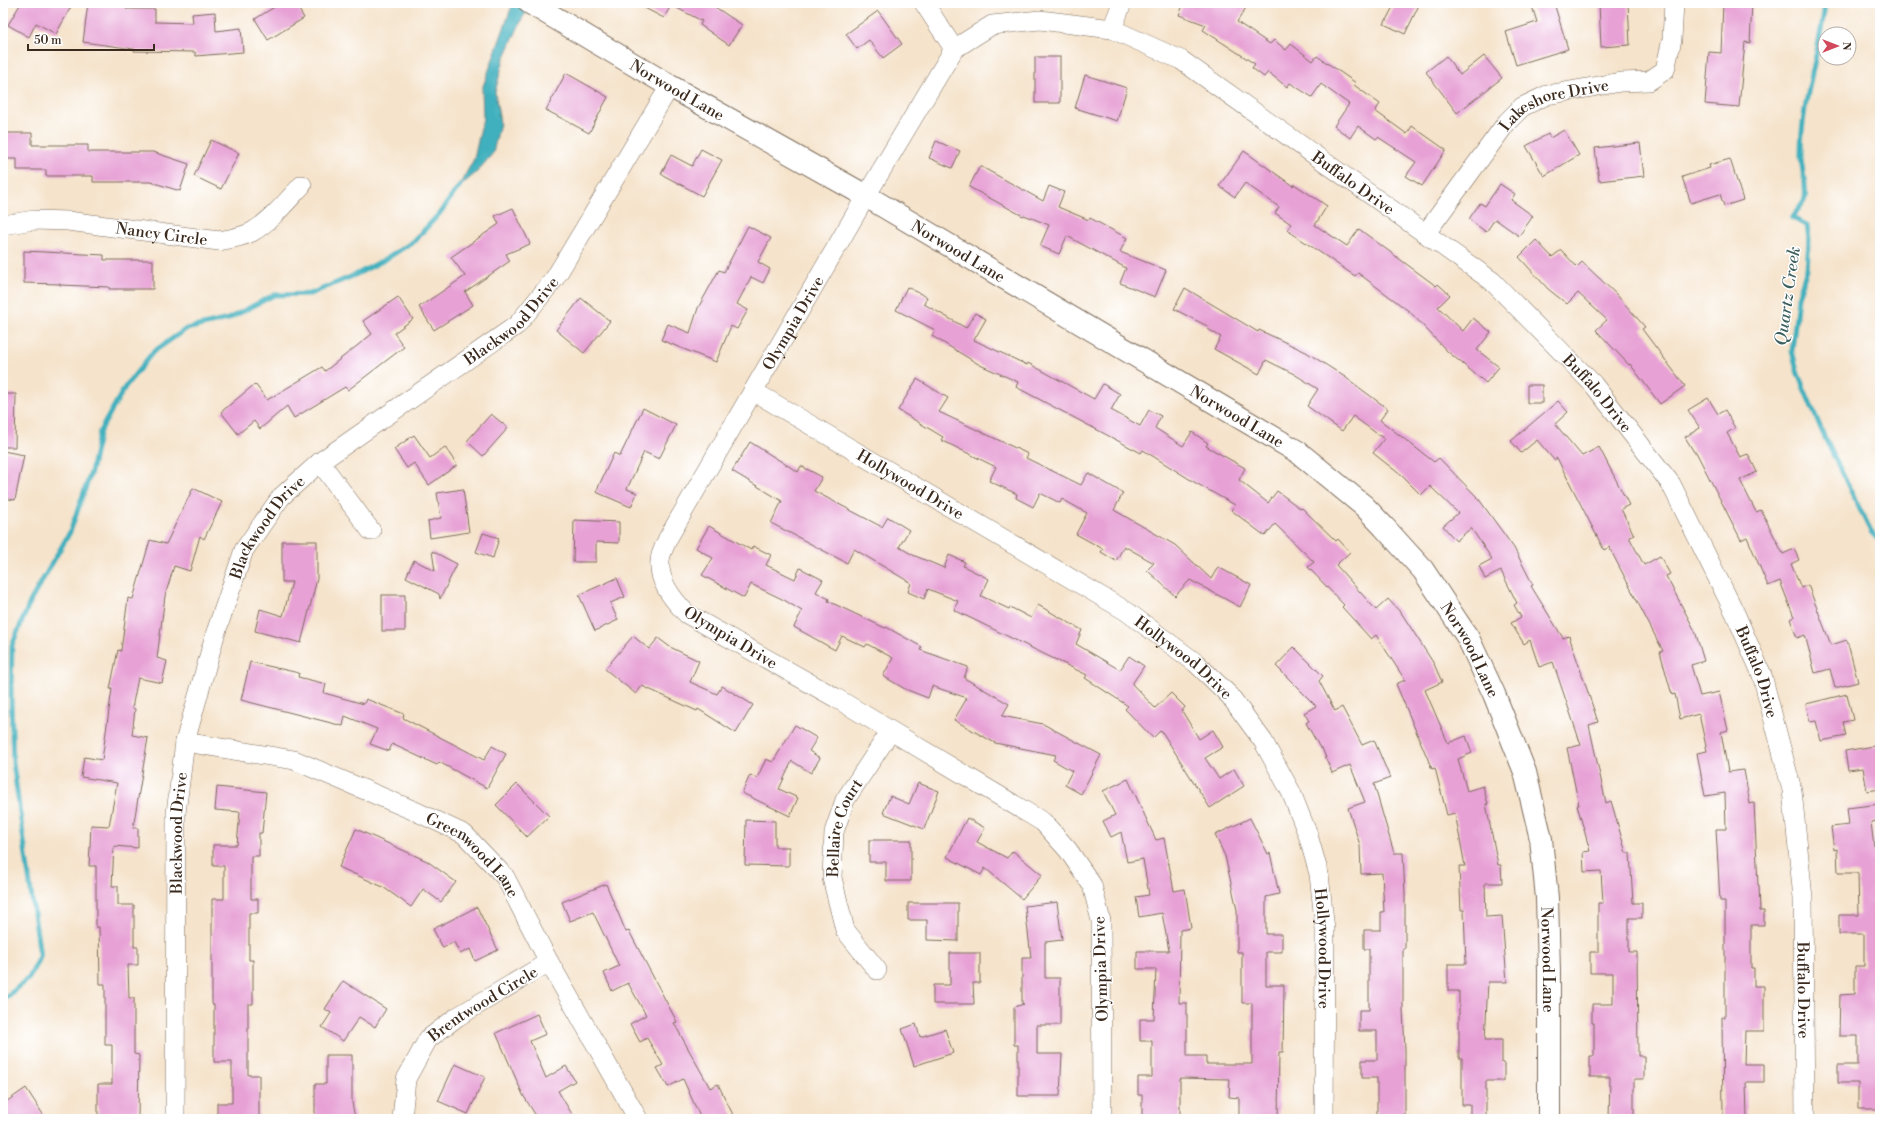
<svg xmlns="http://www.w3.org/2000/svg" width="1883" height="1122" viewBox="0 0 1883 1122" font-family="'Libre Bodoni',serif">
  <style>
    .water { fill: #41b0be; stroke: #3e6d6e }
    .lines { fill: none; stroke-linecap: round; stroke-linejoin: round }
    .stream { stroke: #41b0be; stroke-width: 5 }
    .building { fill: #e7a1d5 }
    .minor-casing { stroke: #7c6b5b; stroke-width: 20 }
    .tertiary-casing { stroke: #7c6b5b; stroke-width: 24 }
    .minor { stroke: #fff; stroke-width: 19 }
    .tertiary { stroke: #fff; stroke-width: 22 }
    .labels { text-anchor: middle; stroke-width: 3; stroke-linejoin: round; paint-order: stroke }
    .street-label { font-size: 16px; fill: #3b2a1e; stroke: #fff }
    .water-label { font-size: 17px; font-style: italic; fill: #3d605e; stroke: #fff }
  </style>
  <rect width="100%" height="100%" fill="#fff"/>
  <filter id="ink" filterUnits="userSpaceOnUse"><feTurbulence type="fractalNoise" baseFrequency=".025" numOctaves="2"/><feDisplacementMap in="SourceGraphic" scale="8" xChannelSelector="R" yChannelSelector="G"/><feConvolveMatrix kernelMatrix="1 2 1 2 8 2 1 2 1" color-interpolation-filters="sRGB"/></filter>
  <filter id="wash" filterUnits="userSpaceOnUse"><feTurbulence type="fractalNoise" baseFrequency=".012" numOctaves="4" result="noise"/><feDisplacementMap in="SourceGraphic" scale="16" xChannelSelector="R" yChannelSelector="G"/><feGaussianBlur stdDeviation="0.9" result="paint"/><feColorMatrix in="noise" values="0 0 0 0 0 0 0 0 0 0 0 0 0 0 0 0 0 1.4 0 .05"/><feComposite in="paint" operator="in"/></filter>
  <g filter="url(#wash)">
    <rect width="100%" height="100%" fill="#f5e3cb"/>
    <path class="water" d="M513 3H535L523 17 504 59 495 92 500 123 493 153 477 172 457 189 474 159 483 118 482 89Z"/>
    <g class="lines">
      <g class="stream">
        <path d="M1825 3C1820 53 1801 102 1801 153 1800 164 1809 192 1804 201 1801 207 1795 212 1792 218L1807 225 1809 240 1807 269 1798 297 1792 351 1798 374 1824 436 1871 532 1880 541"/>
        <path d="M3 1000 29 978 40 956 13 763 11 699 12 645 31 600 70 532 91 472 100 431 125 387 153 352 186 329 228 319 274 295 310 294 355 275 386 259 414 241 439 214 460 185"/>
      </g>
    </g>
    <g id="blocks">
      <g class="building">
        <path d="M21 3H73L56 34 36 23 29 37 8 25Z"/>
        <path d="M88 3H127L126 9H155V22L193 23 192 14 215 12 216 31 241 28 243 52 196 56 195 52 134 51V49L83 42Z"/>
        <path d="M281 3H295L304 18 268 40 255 19Z"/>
        <path d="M635 3H709L742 25 729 45 700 25 702 21 671 5 664 18Z"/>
        <path d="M1184 3H1249L1237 22 1270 44 1274 40 1286 50 1291 44 1313 61 1317 56 1356 83 1354 85 1380 104 1375 111 1407 134 1412 126 1446 150 1422 186 1406 176 1416 162 1378 137 1376 139 1358 126 1350 138 1334 126 1349 104 1321 84 1312 97 1290 83 1287 87 1268 72 1264 77 1252 68 1255 64 1203 30 1206 25 1179 15Z"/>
        <path d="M1395 3H1420L1405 34 1384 24Z"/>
        <path d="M1531 3H1554L1568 49 1516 65 1506 32 1537 22Z"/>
        <path d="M1599 3H1628L1630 45 1601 47Z"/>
        <path d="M1723 3H1752L1750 43 1745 42 1739 107 1705 104 1709 52 1721 53Z"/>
        <path d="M878 11 902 44 883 58 869 40 857 49 846 34Z"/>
        <path d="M1446 56 1460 75 1484 56 1502 78 1457 113 1426 72Z"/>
        <rect x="1035" y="57" width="25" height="46"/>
        <path d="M566 73 608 97 589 133 546 110Z"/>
        <path d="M1085 75 1127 88 1117 121 1075 108Z"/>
        <path d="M1564 130 1579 155 1544 176 1526 146 1548 134 1550 138Z"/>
        <path d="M3 133H32V145H88V152H153L189 164 180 191 151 182H93V176H46V170H17V159H3Z"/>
        <path d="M211 140 239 153 221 189 194 176Z"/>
        <path d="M936 141 960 151 952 168 929 158Z"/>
        <path d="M1640 143 1644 176 1599 181 1595 148Z"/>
        <path d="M701 149 722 160 702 196 661 174 671 155 692 166Z"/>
        <path d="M1244 151 1293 186 1294 184 1327 206 1315 225 1347 246 1359 229 1436 286 1438 284 1450 295 1438 307 1463 331 1473 318 1491 332 1477 350 1499 367 1486 383 1447 351 1410 312 1358 273 1355 276 1287 230 1291 224 1275 213 1279 207 1245 183 1235 197 1219 186Z"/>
        <path d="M1730 159 1743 200 1724 206 1720 194 1691 203 1682 177 1710 168 1709 165Z"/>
        <path d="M980 166 1043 201 1049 186 1064 192 1058 207 1089 220 1090 218 1127 238 1120 252 1166 270 1155 297 1120 283 1126 268 1067 236 1059 254 1040 246 1049 225 1024 215 1023 216 969 187Z"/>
        <path d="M1500 184 1515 194 1511 200 1533 216 1519 236 1495 219 1486 232 1469 219 1480 203 1485 206Z"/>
        <path d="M513 208 530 244 506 254 510 261 465 292 473 305 434 330 419 307 465 276 451 257 499 224 495 216Z"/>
        <path d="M748 226 771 238 758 262 770 269 763 283 751 277 737 304 748 310 737 329 731 326 716 362 661 340 668 324 690 333 698 308 719 270 724 272Z"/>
        <path d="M1536 240 1552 257 1561 250 1577 267 1582 262 1616 294 1645 327 1642 329 1685 386 1660 404 1630 364 1629 365 1596 330 1607 320 1578 293 1567 304 1548 289 1519 257Z"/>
        <path d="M24 251 104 255V260H153V289H109V287L60 285V284L24 283Z"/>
        <path d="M907 287 927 297 924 304 966 328 975 313 986 319 974 340 1027 365 1028 363 1094 399 1103 384 1120 394 1111 410 1140 426 1149 410 1161 416 1155 428 1183 446 1192 432 1208 443 1206 446 1245 468 1239 480 1268 503 1277 491 1301 509 1302 508 1336 541 1338 539 1350 552 1336 565 1376 610 1388 599 1402 614 1434 664 1442 682 1425 690 1448 743 1466 736 1472 753 1458 759 1467 791 1483 786 1488 804H1486L1498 865H1501L1502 883H1485L1486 917 1502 916 1507 982H1488L1485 1040H1502V1063H1504V1081H1486V1119H1470V1105H1462V1058H1459V991H1448V964H1466L1464 910H1461L1459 866H1465L1455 813 1447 815 1435 768 1432 769 1396 684 1405 680 1376 635 1371 639 1342 607 1344 605 1308 567 1314 562 1275 524 1265 536 1231 510 1235 505 1194 482 1143 450 1141 453 1016 387 1018 382 980 365 932 336 935 330 896 310Z"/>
        <path d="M1185 288 1258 332 1259 330 1306 352 1345 377 1388 409 1380 420 1434 462 1439 458 1478 498 1514 548 1533 585 1531 586 1563 638 1569 636 1598 722 1589 725 1606 803 1611 801 1626 853H1630L1633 903H1642V918H1629V952H1637L1638 1056H1644V1079H1634V1119H1609L1610 1077H1590V1056H1594V1023H1592V1004H1613V973H1590V952H1598V903H1603L1601 871 1584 872 1583 852 1590 851 1577 805H1579L1567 748 1581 745 1553 662 1539 667 1530 640 1524 644 1511 623 1521 617 1514 605 1517 603 1501 571 1485 579 1479 566 1492 559 1471 528 1456 541 1443 526 1458 513 1430 486 1421 495 1402 476 1373 453 1384 439 1353 416 1342 431 1307 406 1318 389 1294 374 1266 360 1259 374 1214 349 1221 337 1208 329 1209 327 1174 309Z"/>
        <path d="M398 297 413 319 394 333 404 347 348 390 345 387 294 418 287 406 260 429 254 421 238 434 221 412 255 384 267 400 322 367 325 371 372 334 363 321Z"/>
        <path d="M581 298 610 321 584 353 556 330Z"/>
        <path d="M917 379 948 398 939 412 1028 454 1026 458 1081 485 1088 473 1123 493 1114 510 1175 545 1211 579 1218 567 1251 585 1240 607 1190 580 1175 596 1147 570 1154 563 1124 546 1116 561 1101 552 1103 549 1076 534 1087 513 1062 499 1060 503 1040 493 1033 507 1016 498 1017 494 989 481 996 467 941 440 943 437 898 410Z"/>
        <rect x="1527" y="385" width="15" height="18"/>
        <path d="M3 394H16L15 447H3Z"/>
        <path d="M1708 398 1718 414 1725 410 1735 428 1727 433 1740 457 1748 454 1757 472 1740 480 1756 512 1761 510 1783 554 1794 549 1799 560 1791 564 1801 588 1808 585 1831 645 1847 640 1858 682 1835 688 1830 669 1815 673 1805 635 1797 638 1790 619 1794 617 1780 581 1768 586 1747 537 1741 540 1696 452H1694L1685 437 1700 428 1688 410Z"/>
        <path d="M1558 401 1568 412 1555 424 1582 456 1599 447 1629 505 1621 509 1634 535 1629 537 1644 565 1660 556 1670 574 1666 576 1695 631 1704 661 1691 665 1700 696 1719 692 1728 730 1721 732 1728 772 1744 770 1750 804 1754 803 1758 885H1759L1760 911H1764V925H1751V968H1754V986H1764V1031H1745L1744 1064H1764V1082H1746L1747 1119H1723L1722 1017H1725V901H1720L1716 829H1726L1725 793 1705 796 1697 753 1707 751 1699 714 1680 719 1675 694 1672 695 1660 652 1663 651 1609 547 1604 550 1557 458 1554 460 1537 440 1521 453 1511 441Z"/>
        <path d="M643 408 676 425 659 459 644 452 627 489 637 493 631 507 596 492 614 453 620 456Z"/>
        <path d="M491 414 508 428 483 456 467 441Z"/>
        <path d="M414 435 430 458 445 447 457 465 429 485 414 463 407 468 394 449Z"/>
        <path d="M750 442 798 472 801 466 822 477 814 491 882 527 888 517 909 530 899 547 913 555 944 568 949 555 965 562 963 566 989 579 981 596 1009 609 1010 607 1031 618 1038 605 1082 630 1076 644 1120 670 1129 656 1144 666 1132 684 1155 708 1171 693 1185 707 1182 711 1199 739 1213 730 1223 747 1205 758 1219 779 1234 769 1244 786 1210 808 1161 730 1153 738 1125 709 1128 706 1085 678 1087 675 954 610 958 601 928 589 924 599 908 592 911 583 854 549 847 563 771 523 782 501 732 471Z"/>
        <path d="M3 451 24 455 15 500 3 498Z"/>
        <path d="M193 488 222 502 204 539 200 536 190 571 174 566 165 596 157 658 167 661 162 683 138 678 132 708 135 709 132 735 148 738 133 828H138V848L114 846 112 886H118V905H134V947H138V965H128L129 998H134V1054L139 1055 138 1119H98V1084H112V1045H105V984H100L99 927H96V866H89L91 825 109 826 117 783 81 777 84 757 102 760 112 689H110L118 650 121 651 128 598 133 599 150 540 166 544Z"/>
        <path d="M463 489 469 532 430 538 428 521 441 518 437 493Z"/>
        <path d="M574 520 619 522V543L596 542V562H573Z"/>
        <path d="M709 526 751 550 753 546 771 555 766 565 795 579 800 568 823 580 816 592 829 599 828 601 885 628 886 627 922 647 920 650 968 667 964 678 1009 704 1002 716 1043 724 1101 755 1081 794 1065 785 1072 771 1053 760 1056 755 995 743 954 720 967 698 932 686 928 698 905 689 883 676 893 658 867 644 865 647 842 636 835 650 794 627 802 611 784 600 751 584 744 598 702 575 713 558 696 548Z"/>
        <path d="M483 533 499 538 493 558 476 552Z"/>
        <path d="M282 541H317V579L301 643 255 631 260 609 283 616 292 582H282Z"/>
        <path d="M432 551 457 564 440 599 439 594 406 577 414 560 435 571Z"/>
        <path d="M617 578 625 597 610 603 618 620 595 631 579 595Z"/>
        <rect x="382" y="595" width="23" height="36"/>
        <path d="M633 636 649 649 658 638 670 647 699 661 690 682 717 694 722 686 753 705 736 733 698 709 697 711 642 686 636 694 605 669Z"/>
        <path d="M1294 647 1323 676 1319 681 1335 711 1342 707 1362 745 1374 740 1390 778 1374 784 1394 853H1403L1405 894V949H1403V1009L1405 1050V1119H1377V1078H1362V1060H1377V1031H1359V1010H1369V949H1364V930H1381V912H1384L1382 873 1361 874 1360 845 1348 808 1365 802 1350 765 1332 773 1322 748H1320L1306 723 1309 721 1304 713 1316 706 1276 666Z"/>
        <path d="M250 662 299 673 298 677 326 684 324 693 364 704 366 699 404 714 403 718 484 760 492 746 506 754 487 788 439 762 437 765 392 744 389 751 370 744 377 729 345 716 343 726 241 700Z"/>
        <path d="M1847 694 1853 720 1843 722 1846 736 1821 741 1816 721 1810 722 1806 704Z"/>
        <path d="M795 725 817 738 809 751 820 758 811 773 792 761 779 789 798 798 790 816 742 793 750 775 757 778 766 759 773 762Z"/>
        <path d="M1880 745V789L1867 791 1863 768 1848 770 1845 751Z"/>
        <path d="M1128 779 1156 840 1164 838 1174 891 1185 889 1191 928 1180 930 1179 1003H1187V1056H1206V1064H1252V1003H1242V952H1237V910L1225 856 1215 835 1250 818 1268 854 1270 853 1279 894 1266 897V934H1282V952H1266V985H1284L1283 1052H1279L1278 1119H1239V1098L1229 1097 1230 1079 1180 1078V1119H1142V1095H1138V1077H1152V1041H1140V1019H1154L1156 969H1137V951H1169L1162 913 1139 917 1136 897 1149 895 1143 859 1127 862 1121 832 1111 837 1103 821 1115 815 1103 791Z"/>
        <path d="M918 783 939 791 924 829 883 813 890 796 909 804Z"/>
        <path d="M517 784 549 816 527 837 496 805Z"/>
        <path d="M217 787 266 792 262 833H259V856H251V899H258V913H249V960H253V1004H248V1075H259V1118H217V1103H232V1062H214V1004H212V899H224V866H213V845H237L240 812 215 810Z"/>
        <path d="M1880 804V821L1871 822 1876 864H1880V1109H1858V1083H1838V1065H1858V1036H1839L1840 995 1855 994V966H1864V934H1839V915H1859L1858 873H1838L1837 849 1834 850 1831 827 1849 825 1847 808Z"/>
        <path d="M967 818 985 828 977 842 1007 858 1013 851 1042 875 1022 899 985 868 981 875 947 857Z"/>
        <path d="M746 820 775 821V847H789V866L745 865Z"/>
        <path d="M356 829 427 861 456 882 441 902 423 889 411 907 383 887 339 867Z"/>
        <path d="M869 840H911V881H886V862H869Z"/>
        <path d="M606 884 626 932 629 931 677 1022 674 1023 710 1088 718 1084 735 1119H701L683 1079 668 1087 657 1068 663 1065 647 1038 640 1042 630 1024 646 1015 628 983 612 991 604 973 619 966 593 912 570 921 562 902Z"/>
        <path d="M1057 902 1062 940 1045 942V978H1060V1025H1037V1054H1062L1060 1096H1018V1045H1014V1007L1024 1004H1022V958H1031L1025 906Z"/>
        <path d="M908 903H958V941L927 940V920H908Z"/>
        <path d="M477 907 498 950 475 961 470 949 460 954 454 942 443 948 433 929Z"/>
        <path d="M950 953H980V983H973L974 1004H933V985H950Z"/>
        <path d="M343 981 386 1009 375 1027 359 1017 343 1041 322 1027 331 1013 325 1009Z"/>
        <path d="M537 1014 546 1034 530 1041 546 1078 566 1066 575 1081 558 1091 575 1119H538L523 1095 496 1033Z"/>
        <path d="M916 1024 920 1037 945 1029 953 1053 914 1066 902 1029Z"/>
        <path d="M326 1055H352V1102L355 1119H315V1084H326Z"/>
        <path d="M455 1064 485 1077 468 1114 438 1101Z"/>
        <path d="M26 1088 46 1119H3V1104Z"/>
      </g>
    </g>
  </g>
  <g filter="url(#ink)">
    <use href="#blocks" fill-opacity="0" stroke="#7c6b5b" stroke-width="1"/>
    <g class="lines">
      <defs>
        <g id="minor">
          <path d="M924 3 954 49"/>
          <path d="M1112 29 1122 3"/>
          <path id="s1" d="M3 225 34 220 68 221 219 241C230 239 242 237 252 232 271 221 287 201 302 185"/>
          <path id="s2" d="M1426 233 1507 122 1522 107 1547 95 1621 82 1649 81 1665 70 1672 39 1674 3"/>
          <path id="s3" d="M753 391 1126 611 1196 663 1230 696 1263 741 1291 792 1308 835 1319 874 1325 930 1324 1119"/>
          <path d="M320 462 371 531"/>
          <path id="s4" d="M185 742 294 760 417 812 464 834 505 877 549 962 638 1119"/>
          <path id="s5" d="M877 970 845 930 832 878 834 832 845 800 890 732"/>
          <path id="s6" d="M175 1119 176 813 185 742 215 635 244 550 281 497 320 462 517 325 555 278 670 86"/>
          <path id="s7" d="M402 1119 406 1079 428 1039 457 1017 549 962"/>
          <path id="s8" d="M1102 1119 1101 921 1092 885 1068 850 1043 822 836 698 687 614C672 599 655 578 661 555 663 549 666 543 668 538L866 196 954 49 992 25 1040 20 1112 29 1181 60 1492 281 1593 384 1671 484 1735 613 1762 675 1792 790 1803 898 1805 1119"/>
        </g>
        <g id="tertiary">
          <path id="s9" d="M530 3 670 86 866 196 1298 452 1364 506 1384 527 1423 570 1468 638 1494 694 1525 772 1541 839 1547 898 1549 971V1119"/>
        </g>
      </defs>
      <use href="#minor" class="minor-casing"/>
      <use href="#tertiary" class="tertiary-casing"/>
      <use href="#minor" class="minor"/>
      <use href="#tertiary" class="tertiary"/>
    </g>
  </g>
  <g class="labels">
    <g class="street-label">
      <text dy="6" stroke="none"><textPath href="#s9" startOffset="171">Norwood Lane</textPath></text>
      <text dy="6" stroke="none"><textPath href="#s2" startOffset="189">Lakeshore Drive</textPath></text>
      <text dy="6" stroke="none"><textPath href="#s8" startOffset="1833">Buffalo Drive</textPath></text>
      <text dy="6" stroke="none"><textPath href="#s1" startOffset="160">Nancy Circle</textPath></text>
      <text dy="6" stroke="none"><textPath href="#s9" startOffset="495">Norwood Lane</textPath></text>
      <text dy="6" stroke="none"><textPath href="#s6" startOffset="934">Blackwood Drive</textPath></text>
      <text dy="6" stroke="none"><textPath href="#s8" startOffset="1062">Olympia Drive</textPath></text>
      <text dy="6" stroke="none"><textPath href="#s8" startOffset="2157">Buffalo Drive</textPath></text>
      <text dy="6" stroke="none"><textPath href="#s9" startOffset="819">Norwood Lane</textPath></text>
      <text dy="6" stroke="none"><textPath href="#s3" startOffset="183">Hollywood Drive</textPath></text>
      <text dy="6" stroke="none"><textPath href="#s6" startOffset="610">Blackwood Drive</textPath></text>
      <text transform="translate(731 637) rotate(31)" y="6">Olympia Drive</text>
      <text dy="6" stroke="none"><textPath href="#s9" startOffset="1155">Norwood Lane</textPath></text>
      <text dy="6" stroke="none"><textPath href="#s3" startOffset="507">Hollywood Drive</textPath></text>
      <text dy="6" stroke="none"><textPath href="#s8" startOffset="2481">Buffalo Drive</textPath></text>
      <text dy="6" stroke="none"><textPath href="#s5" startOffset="157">Bellaire Court</textPath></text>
      <text dy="6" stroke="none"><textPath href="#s6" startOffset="286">Blackwood Drive</textPath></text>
      <text dy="6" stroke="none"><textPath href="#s4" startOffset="316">Greenwood Lane</textPath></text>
      <text dy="6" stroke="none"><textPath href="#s3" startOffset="843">Hollywood Drive</textPath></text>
      <text dy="6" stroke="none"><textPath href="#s9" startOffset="1479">Norwood Lane</textPath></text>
      <text transform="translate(1100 969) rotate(-92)" y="6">Olympia Drive</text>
      <text dy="6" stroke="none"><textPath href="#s8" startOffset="2805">Buffalo Drive</textPath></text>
      <text dy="6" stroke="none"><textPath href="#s7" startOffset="151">Brentwood Circle</textPath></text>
    </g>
    <g class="water-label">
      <text transform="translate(1787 296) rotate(-82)" y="6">Quartz Creek</text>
    </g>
  </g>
  <rect width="1883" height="1122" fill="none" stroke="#fff" stroke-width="16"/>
  <g transform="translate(1837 46) rotate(90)"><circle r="19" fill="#ffffff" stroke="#b1aaa5"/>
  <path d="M0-3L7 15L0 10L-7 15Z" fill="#d1495b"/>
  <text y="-6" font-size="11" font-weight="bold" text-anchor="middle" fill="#3b2a1e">N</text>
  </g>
  <path d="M28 44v6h126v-6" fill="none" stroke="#3b2a1e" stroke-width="2"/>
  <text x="34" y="44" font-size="12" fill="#3b2a1e" stroke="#ffffff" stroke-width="3" paint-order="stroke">50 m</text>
</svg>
